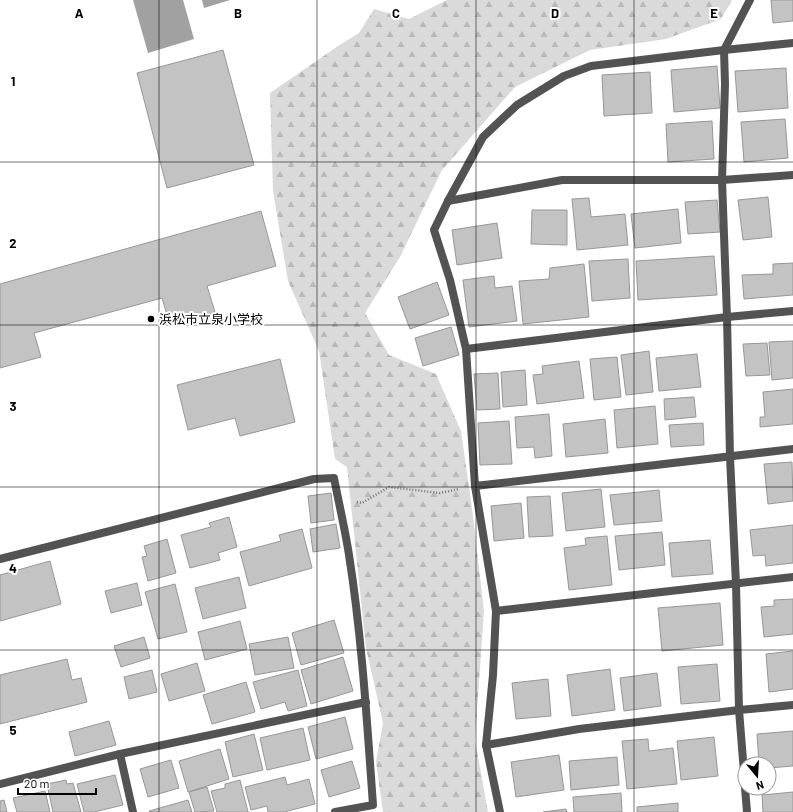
<svg xmlns="http://www.w3.org/2000/svg" width="793" height="812" viewBox="0 0 793 812" font-family="Barlow,'Noto Sans JP',sans-serif">
  <style>
    .forest { fill: url(#forest-firs) }
    .water { fill: #a1a1a1 }
    .building { fill: #c3c3c3; stroke: #979797 }
    .lines { fill: none; stroke-linecap: round; stroke-linejoin: round }
    .path { stroke: #757575; stroke-width: 2.5; stroke-dasharray: 1 2; stroke-linecap: butt }
    .street { stroke: #535353; stroke-width: 8 }
    .grid { fill: none; stroke: #000; stroke-width: 1; stroke-opacity: 0.55 }
    .poi-dot { fill: #000; stroke: #fff; stroke-width: 1.5 }
    .labels { text-anchor: middle; stroke-width: 4; stroke-linejoin: round; paint-order: stroke }
    .poi-label { font-size: 13px; fill: #000; stroke: #fff; text-anchor: start }
    .grid-label { font-size: 13px; text-anchor: middle; font-weight: bold; fill: #000; stroke: #fff; stroke-width: 4; stroke-linejoin: round; paint-order: stroke }
  </style>
  <defs>
    <pattern id="forest-firs" width="22" height="20" patternUnits="userSpaceOnUse"><rect width="22" height="20" fill="#dadada"/><path d="M5 1l3.5 6h-7zM16 11l3.5 6h-7z" fill="#b9b9b9"/></pattern>
  </defs>
  <rect width="100%" height="100%" fill="#fff"/>
  <path class="forest" d="M447 0H732L721 19 666 39 590 50 515 87 442 170 400 257 365 313 389 355 436 374 461 431 472 508 484 611 475 740 488 812H383L376 762 383 723 366 648 347 467 335 459 319 351 288 281 273 191 270 93 338 46 359 33 374 9 409 19Z"/>
  <g class="water">
    <path d="M133 0H183L194 39 148 53Z"/>
    <path d="M202 0H230L204 8Z"/>
  </g>
  <g class="building">
    <path d="M771 0H793V21L773 23Z"/>
    <path d="M223 50 254 165 167 188 137 73Z"/>
    <path d="M717 66 720 108 674 112 671 70Z"/>
    <path d="M786 68 788 108 738 112 735 71Z"/>
    <path d="M650 72 652 113 604 116 602 75Z"/>
    <path d="M785 119 788 158 744 162 741 122Z"/>
    <path d="M712 121 714 159 668 162 666 124Z"/>
    <path d="M768 197 772 237 743 240 738 200Z"/>
    <path d="M589 198 591 217 625 214 628 245 577 250 572 199Z"/>
    <path d="M717 200 720 232 688 234 685 202Z"/>
    <path d="M678 209 681 243 635 248 631 214Z"/>
    <path d="M532 210H567V245L531 244Z"/>
    <path d="M261 211 276 266 207 286 215 312 170 325 162 298 34 333 41 357 0 368V284Z"/>
    <path d="M497 223 502 258 457 265 452 230Z"/>
    <path d="M714 256 717 295 638 300 636 261Z"/>
    <path d="M628 259 630 298 592 301 589 261Z"/>
    <path d="M793 263V295L744 299 742 275 773 274V264Z"/>
    <path d="M584 264 589 317 523 324 519 281 549 279 550 268Z"/>
    <path d="M494 276 495 288 512 286 517 321 469 327 463 280Z"/>
    <path d="M437 282 449 315 410 329 398 297Z"/>
    <path d="M451 327 459 355 423 366 415 338Z"/>
    <path d="M793 341V378L772 380 769 342Z"/>
    <path d="M767 343 770 375 746 376 743 344Z"/>
    <path d="M649 351 653 392 626 395 621 355Z"/>
    <path d="M697 354 701 387 659 391 656 358Z"/>
    <path d="M617 357 621 397 594 400 590 359Z"/>
    <path d="M280 359 295 422 240 436 235 418 188 430 177 385Z"/>
    <path d="M579 361 584 398 537 404 533 375 543 374 542 366Z"/>
    <path d="M525 370 527 405 503 407 501 372Z"/>
    <path d="M498 373 500 409 477 410 474 374Z"/>
    <path d="M793 389V424L760 427V417H765L763 392Z"/>
    <path d="M694 397 696 417 665 420 664 399Z"/>
    <path d="M655 406 658 444 617 448 614 410Z"/>
    <path d="M549 414 552 456 535 458 534 447 517 448 515 417Z"/>
    <path d="M605 419 608 453 566 457 563 424Z"/>
    <path d="M509 421 512 464 480 465 478 423Z"/>
    <path d="M703 423 704 445 671 447 669 425Z"/>
    <path d="M792 462 793 501 768 504 764 464Z"/>
    <path d="M601 489 605 527 566 531 562 493Z"/>
    <path d="M659 490 662 521 614 525 610 495Z"/>
    <path d="M331 493 334 520 311 523 308 496Z"/>
    <path d="M550 496 553 536 529 537 527 497Z"/>
    <path d="M521 503 524 538 494 541 491 506Z"/>
    <path d="M229 517 237 547 218 553 220 560 190 568 181 535 211 527 209 523Z"/>
    <path d="M336 524 340 548 313 552 310 529Z"/>
    <path d="M793 525V563L766 566 765 555 753 556 750 530Z"/>
    <path d="M302 529 312 568 249 586 240 552 281 541 279 535Z"/>
    <path d="M662 532 665 565 619 570 615 536Z"/>
    <path d="M607 536 612 585 569 590 564 548 586 545 585 538Z"/>
    <path d="M167 539 176 573 148 581 142 557 147 556 144 546Z"/>
    <path d="M710 540 713 574 672 577 669 543Z"/>
    <path d="M50 561 61 604 0 621V575Z"/>
    <path d="M239 577 246 608 203 619 195 588Z"/>
    <path d="M137 583 142 605 111 613 105 591Z"/>
    <path d="M175 584 187 632 158 639 145 592Z"/>
    <path d="M793 599V634L764 637 761 607 774 606V600Z"/>
    <path d="M720 603 723 645 662 651 658 608Z"/>
    <path d="M334 620 344 653 301 665 292 633Z"/>
    <path d="M240 621 247 649 205 660 198 632Z"/>
    <path d="M144 637 150 658 121 667 114 646Z"/>
    <path d="M288 637 294 668 255 675 249 644Z"/>
    <path d="M793 651V689L769 692 766 654Z"/>
    <path d="M343 657 353 691 311 704 301 670Z"/>
    <path d="M67 659 72 680 81 678 87 702 0 724V675Z"/>
    <path d="M197 663 205 691 169 701 161 674Z"/>
    <path d="M717 664 720 701 681 704 678 667Z"/>
    <path d="M610 669 615 710 572 716 567 675Z"/>
    <path d="M152 670 157 692 129 699 124 677Z"/>
    <path d="M298 670 307 706 288 711 285 702 261 709 253 682Z"/>
    <path d="M657 673 661 706 624 711 620 678Z"/>
    <path d="M548 679 551 716 516 719 512 683Z"/>
    <path d="M246 682 255 712 212 724 203 695Z"/>
    <path d="M345 717 353 749 316 759 308 727Z"/>
    <path d="M109 721 116 745 75 756 69 732Z"/>
    <path d="M303 728 310 760 267 770 260 738Z"/>
    <path d="M793 731V766L769 768V764H759L757 734Z"/>
    <path d="M254 734 263 770 233 777 225 742Z"/>
    <path d="M714 737 718 776 681 780 677 741Z"/>
    <path d="M648 739 649 751 673 748 677 784 627 789 622 741Z"/>
    <path d="M220 749 229 779 188 792 179 761Z"/>
    <path d="M559 755 564 790 516 797 511 762Z"/>
    <path d="M617 757 619 785 571 790 569 761Z"/>
    <path d="M171 760 179 788 148 797 140 769Z"/>
    <path d="M352 761 360 788 329 797 321 770Z"/>
    <path d="M115 775 123 805 94 812H84L77 784Z"/>
    <path d="M285 777 287 785 309 779 315 804 284 812H268L267 806 251 810 245 787Z"/>
    <path d="M66 780 67 784 73 783 81 812H53L47 784Z"/>
    <path d="M240 780 248 812H217L211 791 225 788V784Z"/>
    <path d="M207 787 214 811 195 812 189 792Z"/>
    <path d="M45 791 50 812H17L13 798Z"/>
    <path d="M793 792V812H763L762 795Z"/>
    <path d="M621 793 622 812H574L573 797Z"/>
    <path d="M4 800 7 812H0V801Z"/>
    <path d="M188 800 192 812H150L149 811Z"/>
    <path d="M678 803V812H637V807Z"/>
    <path d="M566 809 567 812H543Z"/>
  </g>
  <g class="lines">
    <path class="path" d="M357 502 362 503 389 487 440 493 459 489"/>
    <g class="street">
      <path d="M793 43 724 50 591 66 564 76 517 105 483 137 448 201 434 230 450 280 466 349 475 486 793 449"/>
      <path d="M448 201 562 180H722L793 175"/>
      <path d="M466 349 727 317 793 311"/>
      <path d="M475 486 496 611 793 577"/>
      <path d="M0 559 314 479 334 478C339 504 345 529 349 555 362 638 367 722 373 805L335 812"/>
      <path d="M496 611 493 675 486 745 500 812"/>
      <path d="M486 745 579 729 739 710 793 705"/>
      <path d="M120 754 133 812"/>
      <path d="M0 784 120 754 366 702"/>
      <path d="M745 785 739 710 736 584 730 457 727 317 722 180 725 84 724 50 750 0"/>
      <path d="M745 788 747 812"/>
    </g>
  </g>
  <path class="grid" d="M159 0V812M317 0V812M476 0V812M634 0V812M0 162H793M0 325H793M0 487H793M0 650H793"/>
  <circle class="poi-dot" cx="151" cy="319" r="4"/>
  <g class="labels">
    <g class="poi-label">
      <text x="159" y="324">浜松市立泉小学校</text>
    </g>
  </g>
  <g class="grid-label">
    <text x="79" y="18">A</text>
    <text x="238" y="18">B</text>
    <text x="396" y="18">C</text>
    <text x="555" y="18">D</text>
    <text x="714" y="18">E</text>
    <text x="13" y="86">1</text>
    <text x="13" y="248">2</text>
    <text x="13" y="411">3</text>
    <text x="13" y="573">4</text>
    <text x="13" y="735">5</text>
  </g>
  <g transform="translate(757 776) rotate(162)"><circle r="19" fill="#ffffff" stroke="#999999"/>
  <path d="M0-3L7 15L0 10L-7 15Z" fill="#000000"/>
  <text y="-6" font-size="11" font-weight="bold" text-anchor="middle" fill="#000000">N</text>
  </g>
  <path d="M18 788v6h78v-6" fill="none" stroke="#000000" stroke-width="2"/>
  <text x="24" y="788" font-size="12" fill="#000000" stroke="#ffffff" stroke-width="3" paint-order="stroke">20 m</text>
</svg>
